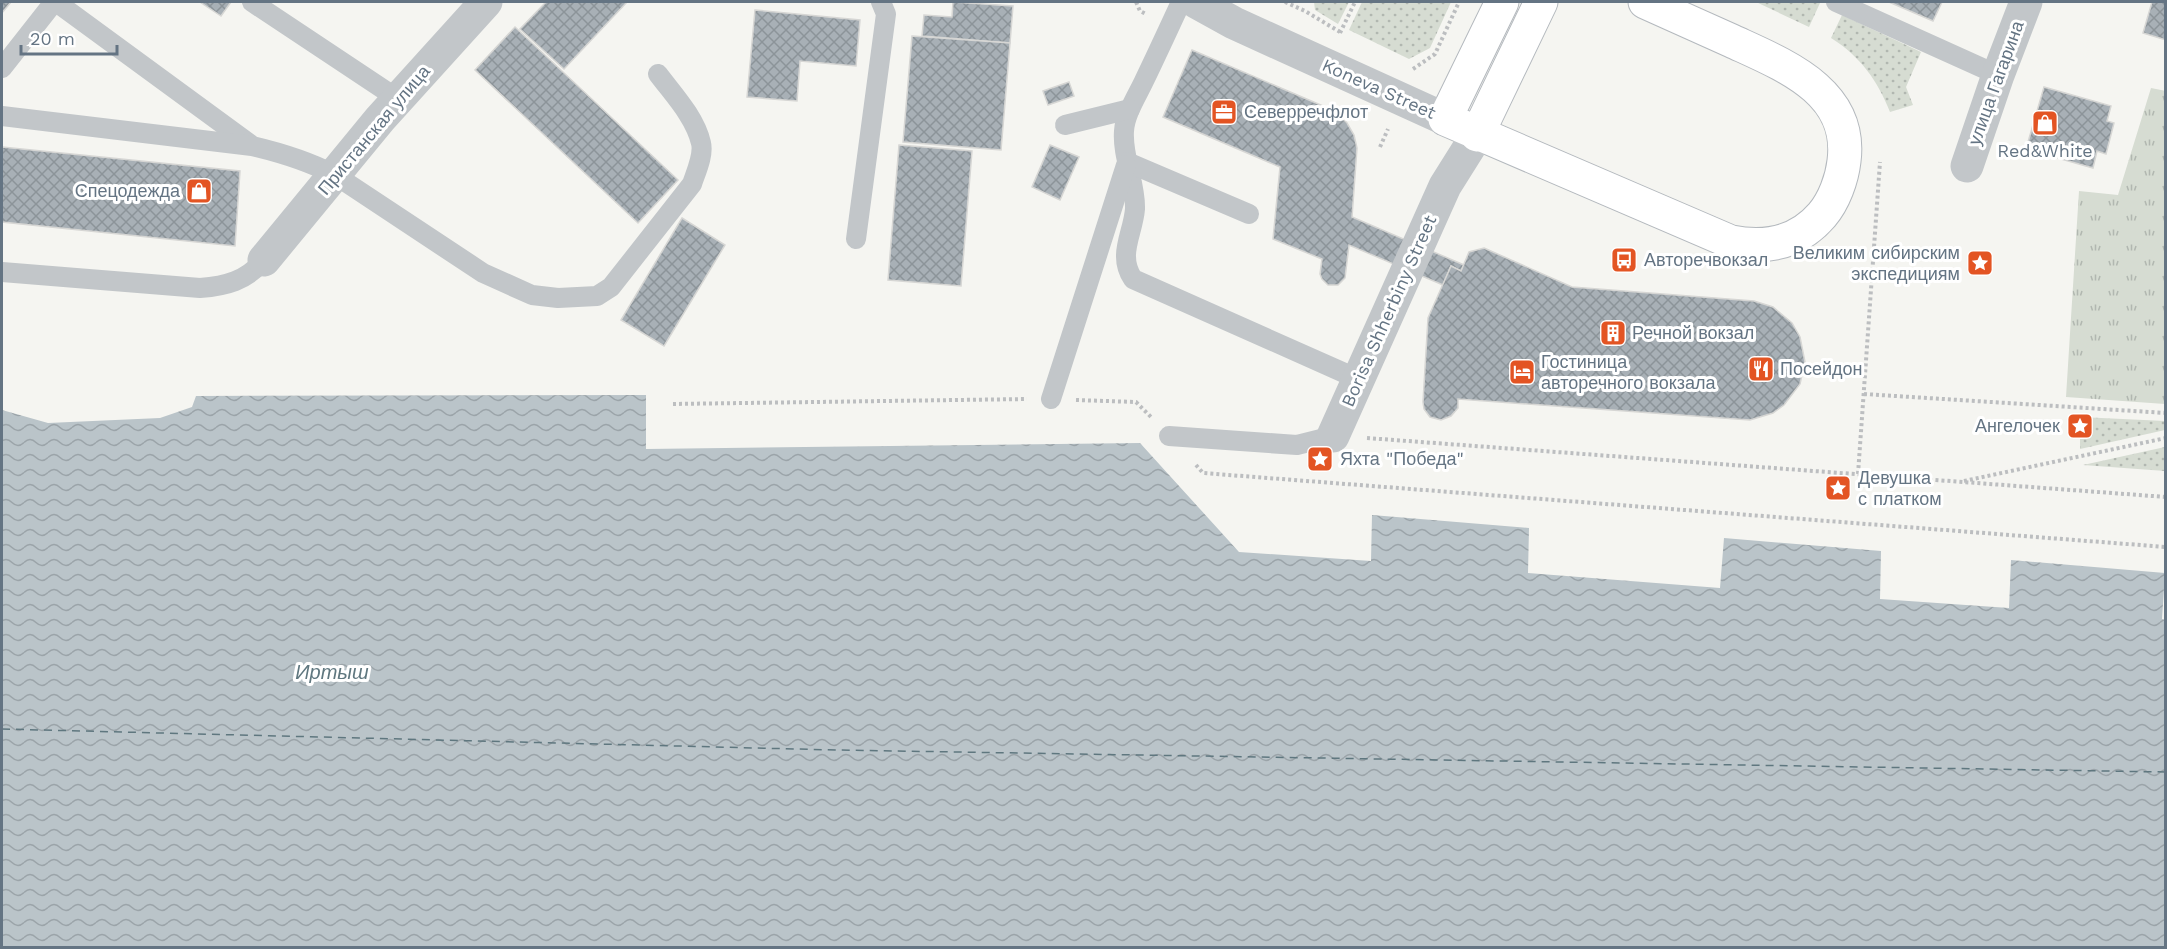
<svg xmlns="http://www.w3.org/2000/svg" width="2167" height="949" viewBox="0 0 2167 949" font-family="'Work Sans',sans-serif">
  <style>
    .grass { fill: url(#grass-dots) }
    .park { fill: url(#park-tufts) }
    .water { fill: url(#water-waves) }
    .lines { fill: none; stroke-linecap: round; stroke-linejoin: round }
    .ferry { stroke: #5f777f; stroke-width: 1.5; stroke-dasharray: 8 6; stroke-linecap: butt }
    .building { fill: url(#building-cross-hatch); stroke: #d6d6d4; stroke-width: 1.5 }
    .secondary-casing { stroke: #b4b9be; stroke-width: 35 }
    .path { stroke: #bcbec0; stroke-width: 4; stroke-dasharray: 3 3; stroke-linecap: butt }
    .service { stroke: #c2c6c9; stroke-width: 20 }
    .minor { stroke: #c2c6c9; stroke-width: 33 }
    .tertiary { stroke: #c2c6c9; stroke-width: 33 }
    .secondary { stroke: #fff; stroke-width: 33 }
    .labels { text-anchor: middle; stroke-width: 6; stroke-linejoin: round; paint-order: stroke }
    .street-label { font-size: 18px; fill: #647483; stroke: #fff }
    .poi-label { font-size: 18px; fill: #647483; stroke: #fff; text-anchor: start }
    .water-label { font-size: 20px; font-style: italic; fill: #5f777f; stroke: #fff }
  </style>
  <defs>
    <pattern id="grass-dots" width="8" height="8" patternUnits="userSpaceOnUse" patternTransform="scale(1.5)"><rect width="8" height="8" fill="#d6dcd2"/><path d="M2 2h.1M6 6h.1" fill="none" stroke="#b1b7b0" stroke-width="1.8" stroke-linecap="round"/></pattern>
    <pattern id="park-tufts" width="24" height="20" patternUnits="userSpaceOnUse" patternTransform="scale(1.5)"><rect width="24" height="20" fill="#d6dcd2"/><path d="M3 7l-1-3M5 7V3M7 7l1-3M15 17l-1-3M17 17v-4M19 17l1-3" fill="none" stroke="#b1b7b0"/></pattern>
    <pattern id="water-waves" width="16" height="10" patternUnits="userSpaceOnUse" patternTransform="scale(1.5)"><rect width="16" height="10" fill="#bac4c9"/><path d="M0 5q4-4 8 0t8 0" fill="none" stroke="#9ba4a9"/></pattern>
    <pattern id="building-cross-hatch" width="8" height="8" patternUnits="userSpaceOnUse" patternTransform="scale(1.5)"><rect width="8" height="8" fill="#a8b0b6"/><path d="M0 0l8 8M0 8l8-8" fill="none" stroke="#8c9499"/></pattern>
  </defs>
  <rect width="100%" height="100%" fill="#f5f5f1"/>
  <g class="grass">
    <path d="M1314 2H1349L1338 24 1315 10Z"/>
    <path d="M1362 2H1451L1430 48 1409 59 1349 30Z"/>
    <path d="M1756 2H1816L1820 3 1809 27Z"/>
    <path d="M1842 15 1921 52 1906 87 1913 105 1890 112C1878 81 1860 56 1831 38Z"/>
    <path d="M2080 417 2165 421V430L2080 449Z"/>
    <path d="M2165 447V471L2083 465Z"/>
  </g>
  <path class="park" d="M2151 88 2166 91 2165 404 2066 397 2079 191 2118 195Z"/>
  <path class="water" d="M646 395V449L1140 443 1239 552 1371 561 1372 515 1529 528 1528 573 1720 588 1724 538 1881 551 1880 599 2009 608 2011 560 2165 573 2162 619 2166 620 2165 947H2V410L48 423 160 418 192 407 196 396Z"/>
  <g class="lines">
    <path class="ferry" d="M2 729 836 750 2166 772"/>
  </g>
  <g class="building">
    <path d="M2 2H11L2 13Z"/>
    <path d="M200 2H231L221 16Z"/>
    <path d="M546 2H627L564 69 520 29Z"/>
    <path d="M953 2 1013 6 1010 43 922 36 924 15 952 17Z"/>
    <path d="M1889 2H1942L1933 21Z"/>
    <path d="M2152 2H2166V40L2143 33Z"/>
    <path d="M755 10 860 20 856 66 800 61 797 101 747 97Z"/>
    <path d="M515 27 678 180 638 223 475 70Z"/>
    <path d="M912 36 1010 43 1001 150 903 142Z"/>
    <path d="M1192 50 1330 109 1339 115 1347 123 1354 135 1357 148 1352 217 1464 265 1461 271 1451 266 1443 285 1349 245 1345 278 1338 285H1328L1322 279 1320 274 1322 259 1273 239 1280 167 1163 117Z"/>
    <path d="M1069 82 1074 96 1048 105 1043 91Z"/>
    <path d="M2044 87 2111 106 2107 121 2114 123 2106 154 2097 151 2093 168 2026 149Z"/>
    <path d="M899 145 972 151 961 286 888 280Z"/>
    <path d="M1050 145 1079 157 1060 200 1032 187Z"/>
    <path d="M2 147 240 171 235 246 2 222Z"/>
    <path d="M682 218 725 245 664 346 621 320Z"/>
    <path d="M1484 248 1572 287 1754 301 1773 307 1792 323 1800 337 1805 362 1800 384 1784 405 1773 413 1750 420 1458 399V408L1451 416 1441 420 1430 417 1424 409 1423 402 1428 318 1451 266 1461 271 1469 252Z"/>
  </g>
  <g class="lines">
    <defs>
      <g id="secondary">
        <path d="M1502 2 1445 119 1731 242C1766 249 1798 243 1822 215 1834 201 1842 179 1844 161 1853 91 1784 65 1732 41 1703 28 1674 15 1645 2"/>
        <path d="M1477 135 1541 2"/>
      </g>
    </defs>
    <use href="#secondary" class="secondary-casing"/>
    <g class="path">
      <path d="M1136 2 1140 11 1146 14"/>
      <path d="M1285 2 1305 11 1340 32"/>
      <path d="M1340 33 1355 2"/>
      <path d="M1413 69 1435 54 1459 2"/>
      <path d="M1380 147 1388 129"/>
      <path d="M1864 394 2166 413"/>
      <path d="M1076 400 1136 402 1152 418"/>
      <path d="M673 404 1027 399"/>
      <path d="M1367 438 2166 497"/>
      <path d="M1196 465 1203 473 2166 547"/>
      <path d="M1858 474 1880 162"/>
      <path d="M1964 481 2166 438"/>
    </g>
    <g class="service">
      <path d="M56 2 250 144"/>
      <path d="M252 2 398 99"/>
      <path d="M1181 2C1169 28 1157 54 1144 81 1137 96 1125 114 1124 131 1122 157 1136 183 1135 209 1133 234 1117 255 1133 279L1358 379"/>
      <path d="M1836 2 1998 75"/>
      <path d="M2 68 54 2"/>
      <path d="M2 116 252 146C282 153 308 161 335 175L483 273 532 295 558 298 597 296 611 287 692 184C696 172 704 155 701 143 695 117 673 94 658 74"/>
      <path d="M1065 125 1130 109"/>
      <path d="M1127 162 1249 214"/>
      <path d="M856 239 886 14 881 2"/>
      <path d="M2 272 200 288C226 286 246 281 264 260"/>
      <path d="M1051 399 1126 165"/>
      <path d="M1169 436 1297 445 1333 436"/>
    </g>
    <g class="minor">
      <path d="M1967 166 1998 75 2026 2"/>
      <path d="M264 260 380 119 486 2"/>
      <path d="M1333 436 1445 186 1477 135"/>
    </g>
    <path class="tertiary" d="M1196 2 1234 23 1445 119"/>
    <use href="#secondary" class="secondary"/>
  </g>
  <defs>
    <symbol id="office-square" viewBox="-11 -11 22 22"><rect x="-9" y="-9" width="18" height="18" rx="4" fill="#e35423" stroke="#fff"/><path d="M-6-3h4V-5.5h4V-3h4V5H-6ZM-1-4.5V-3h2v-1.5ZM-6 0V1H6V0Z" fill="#fff"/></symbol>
    <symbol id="shop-square" viewBox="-11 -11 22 22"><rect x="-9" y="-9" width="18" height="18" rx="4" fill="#e35423" stroke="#fff"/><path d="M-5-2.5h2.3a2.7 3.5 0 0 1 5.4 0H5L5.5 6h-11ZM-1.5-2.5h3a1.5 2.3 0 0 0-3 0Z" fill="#fff"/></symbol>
    <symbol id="bus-square" viewBox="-11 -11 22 22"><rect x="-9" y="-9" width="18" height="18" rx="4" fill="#e35423" stroke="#fff"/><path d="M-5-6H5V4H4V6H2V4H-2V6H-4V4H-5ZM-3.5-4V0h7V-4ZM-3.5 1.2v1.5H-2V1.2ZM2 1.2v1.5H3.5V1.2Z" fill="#fff"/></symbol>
    <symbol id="sight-square" viewBox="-11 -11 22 22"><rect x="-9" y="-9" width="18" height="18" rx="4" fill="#e35423" stroke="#fff"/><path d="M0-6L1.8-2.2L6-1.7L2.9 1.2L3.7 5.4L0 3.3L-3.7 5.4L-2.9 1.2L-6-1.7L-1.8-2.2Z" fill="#fff"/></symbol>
    <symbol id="building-square" viewBox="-11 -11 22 22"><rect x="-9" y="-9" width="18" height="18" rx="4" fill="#e35423" stroke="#fff"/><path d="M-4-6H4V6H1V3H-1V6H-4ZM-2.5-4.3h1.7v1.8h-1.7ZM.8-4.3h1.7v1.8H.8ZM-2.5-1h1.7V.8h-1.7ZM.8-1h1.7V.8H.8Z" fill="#fff"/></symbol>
    <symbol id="restaurant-square" viewBox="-11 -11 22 22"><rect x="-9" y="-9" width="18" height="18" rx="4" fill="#e35423" stroke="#fff"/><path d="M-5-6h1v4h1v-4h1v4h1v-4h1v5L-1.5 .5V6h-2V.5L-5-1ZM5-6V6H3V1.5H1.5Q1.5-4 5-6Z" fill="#fff"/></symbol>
    <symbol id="hotel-square" viewBox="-11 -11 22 22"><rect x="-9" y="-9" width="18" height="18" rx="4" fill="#e35423" stroke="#fff"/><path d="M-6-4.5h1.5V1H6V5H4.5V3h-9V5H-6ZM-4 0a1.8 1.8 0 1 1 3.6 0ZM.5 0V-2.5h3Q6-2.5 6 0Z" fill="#fff"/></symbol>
  </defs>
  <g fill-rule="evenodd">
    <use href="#office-square" x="1209" y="97" width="30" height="30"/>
    <use href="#shop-square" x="2030" y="108" width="30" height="30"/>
    <use href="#shop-square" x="184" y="176" width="30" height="30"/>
    <use href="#bus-square" x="1609" y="245" width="30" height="30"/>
    <use href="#sight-square" x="1965" y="248" width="30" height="30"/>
    <use href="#building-square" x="1598" y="318" width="30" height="30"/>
    <use href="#restaurant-square" x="1746" y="354" width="30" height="30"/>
    <use href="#hotel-square" x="1507" y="357" width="30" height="30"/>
    <use href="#sight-square" x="2065" y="411" width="30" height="30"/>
    <use href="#sight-square" x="1305" y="444" width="30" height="30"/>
    <use href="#sight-square" x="1823" y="473" width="30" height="30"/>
  </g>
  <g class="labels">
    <g class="street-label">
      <text transform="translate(1996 83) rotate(-70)" y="6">улица Гагарина</text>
      <text transform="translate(1379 89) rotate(24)" y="6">Koneva Street</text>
      <text transform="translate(374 130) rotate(-50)" y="6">Пристанская улица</text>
      <text transform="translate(1389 311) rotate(-66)" y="6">Borisa Shherbiny Street</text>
    </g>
    <g class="poi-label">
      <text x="1244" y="118">Северречфлот</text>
      <text x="2045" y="157" text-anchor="middle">Red&amp;White</text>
      <text x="180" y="197" text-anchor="end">Спецодежда</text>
      <text x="1960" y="259" text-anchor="end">Великим сибирским<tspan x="1960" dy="21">экспедициям</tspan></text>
      <text x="1644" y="266">Авторечвокзал</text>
      <text x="1632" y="339">Речной вокзал</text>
      <text x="1541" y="368">Гостиница<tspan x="1541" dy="21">авторечного вокзала</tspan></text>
      <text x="1780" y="375">Посейдон</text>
      <text x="2060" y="432" text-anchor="end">Ангелочек</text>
      <text x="1340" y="465">Яхта "Победа"</text>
      <text x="1858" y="484">Девушка<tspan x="1858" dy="21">с платком</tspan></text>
    </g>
    <g class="water-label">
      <text x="332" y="679">Иртыш</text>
    </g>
  </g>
  <rect width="2167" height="949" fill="none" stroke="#647483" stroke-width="6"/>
  <path d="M21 45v9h96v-9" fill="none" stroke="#647483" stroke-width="3"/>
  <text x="30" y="45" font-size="18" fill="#647483" stroke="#ffffff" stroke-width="4.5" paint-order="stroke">20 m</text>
</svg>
